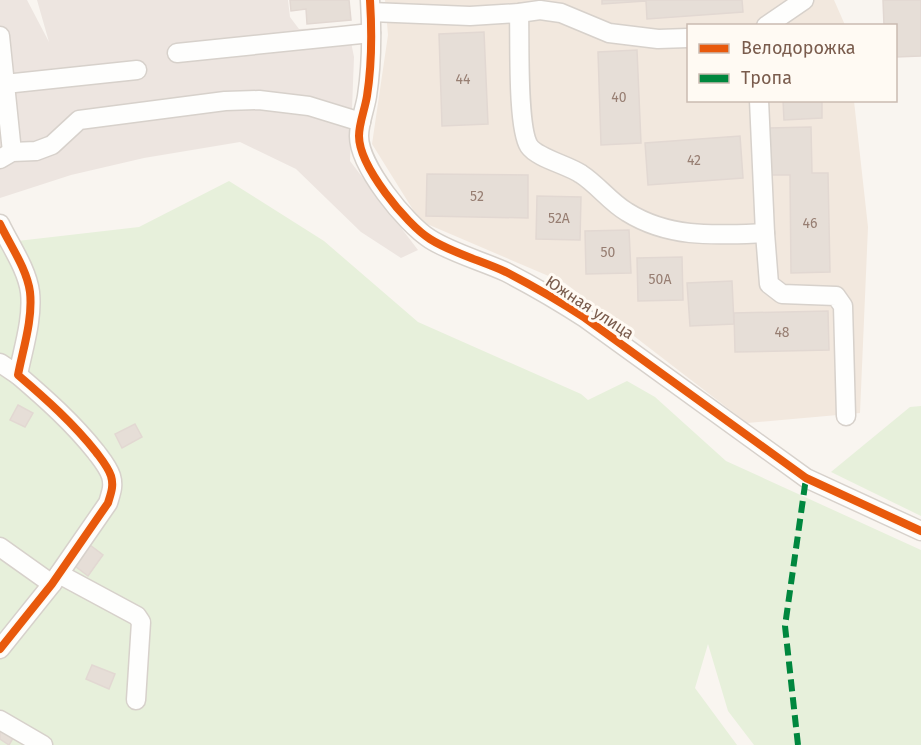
<svg xmlns="http://www.w3.org/2000/svg" width="921" height="745" viewBox="0 0 921 745" font-family="'Fira Sans',sans-serif">
  <style>
    .residential { fill: #f2e8de }
    .industrial { fill: #ede5e0 }
    .green { fill: #e7f0db }
    .building { fill: #e6ded7; stroke: #e2d8d2; stroke-width: 1.5 }
    .lines { fill: none; stroke-linecap: round; stroke-linejoin: round }
    .minor-casing { stroke: #d7d1cb; stroke-width: 21 }
    .minor { stroke: #fefefd; stroke-width: 18 }
    .quiet { stroke: #00873e; stroke-width: 6; stroke-dasharray: 12 6; stroke-linecap: butt }
    .cycleway-casing { stroke: #fffaf3; stroke-width: 11 }
    .cycleway { stroke: #e8590c; stroke-width: 8 }
    .labels { text-anchor: middle; stroke-width: 6; stroke-linejoin: round; paint-order: stroke }
    .number-label { font-size: 14px; fill: #977e72 }
    .street-label { font-size: 16px; fill: #7a5c4d; stroke: #fffaf3 }
  </style>
  <rect width="100%" height="100%" fill="#f9f5f0"/>
  <path class="residential" d="M385 0H834L845 25 688 26V100L854 101 868 227 860 413 747 423 565 283 420 221 372 144 388 35Z"/>
  <path class="industrial" d="M0 0H27L49 42 37 0H288L290 17 299 29 348 27 354 57 350 161 418 250 401 258 361 232 296 169 240 142 144 158 71 175 0 198Z"/>
  <g class="green">
    <path d="M229 181 324 241 418 322 581 394 588 400 627 381 655 397 726 461 921 550V745H754L728 711 708 644 695 688 737 745H0V243L139 227Z"/>
    <path d="M921 406V516L831 472 910 407Z"/>
  </g>
  <g class="building">
    <path d="M290 0H349L351 20 307 24 306 9 291 11Z"/>
    <path d="M602 0H742L743 12 647 19 646 1 602 4Z"/>
    <path d="M883 0H921V56L896 57V26H884Z"/>
    <path d="M484 32 488 124 442 126 439 34Z"/>
    <path d="M637 50 641 143 601 145 598 52Z"/>
    <path d="M783 100H822V118L784 120Z"/>
    <path d="M811 127 812 173H828L830 272 791 273 790 175H770L769 128Z"/>
    <path d="M740 136 743 178 648 185 645 143Z"/>
    <path d="M427 174 528 175V218L426 216Z"/>
    <path d="M537 196 581 197 580 240 536 239Z"/>
    <path d="M629 230 631 273 586 274 585 231Z"/>
    <path d="M682 257 683 300 638 301 637 258Z"/>
    <path d="M732 281 734 324 690 326 687 283Z"/>
    <path d="M828 311 829 350 735 352 734 313Z"/>
    <path d="M18 405 33 413 25 427 10 420Z"/>
    <path d="M135 424 142 437 122 448 115 434Z"/>
    <path d="M90 545 103 555 88 576 75 566Z"/>
    <path d="M92 665 115 674 109 689 86 679Z"/>
    <path d="M3 727 15 735 9 745 0 739V732Z"/>
  </g>
  <g class="lines">
    <defs>
      <g id="minor">
        <path d="M370 0C372 32 372 64 367 96 365 109 359 123 359 136 359 166 406 224 430 239 452 253 482 261 506 272 533 286 559 301 585 318L806 478 921 531"/>
        <path d="M371 12 470 16 519 13 540 10 561 13 609 33 658 39 688 38"/>
        <path d="M519 13C520 40 517 127 529 146 537 158 568 165 581 174 598 185 610 202 627 212 670 239 717 235 765 233"/>
        <path d="M766 26 804 0"/>
        <path d="M0 36 12 152"/>
        <path d="M177 53 371 33"/>
        <path d="M5 84 137 70"/>
        <path d="M759 100 765 233 769 284 782 294 836 296 843 306 846 416"/>
        <path d="M0 159 12 152 36 151 52 145 79 120 225 101 259 100 309 106 361 122"/>
        <path d="M0 224C10 245 27 269 30 292 33 319 23 349 18 375 46 399 73 423 96 452 102 460 108 467 111 476 114 486 111 493 108 503L52 584 0 649"/>
        <path d="M0 363 18 375"/>
        <path d="M0 547 52 584"/>
        <path d="M59 574 137 616 141 622 136 700"/>
        <path d="M0 720 43 745"/>
      </g>
    </defs>
    <use href="#minor" class="minor-casing"/>
    <use href="#minor" class="minor"/>
    <path class="quiet" d="M798 745 785 626 806 478"/>
    <defs>
      <g id="cycleway">
        <path d="M370 0C372 32 372 64 367 96 365 109 359 123 359 136 359 166 406 224 430 239 452 253 482 261 506 272 533 286 559 301 585 318L806 478 921 531"/>
        <path d="M0 224C10 245 27 269 30 292 33 319 23 349 18 375 46 399 73 423 96 452 102 460 108 467 111 476 114 486 111 493 108 503L52 584 0 649"/>
      </g>
    </defs>
    <use href="#cycleway" class="cycleway-casing"/>
    <use href="#cycleway" class="cycleway"/>
  </g>
  <g class="labels">
    <g class="number-label">
      <text x="463" y="84">44</text>
      <text x="619" y="102">40</text>
      <text x="694" y="165">42</text>
      <text x="477" y="201">52</text>
      <text x="559" y="223">52А</text>
      <text x="810" y="228">46</text>
      <text x="608" y="257">50</text>
      <text x="660" y="284">50А</text>
      <text x="782" y="337">48</text>
    </g>
    <g class="street-label">
      <text transform="translate(590 307) rotate(33)" y="6">Южная улица</text>
    </g>
  </g>
  <rect x="687" y="24" width="210" height="78" fill="#fffaf3" stroke="#cabbb1" stroke-width="1.5"/>
  <rect x="699" y="44" width="30" height="9" fill="#e8590c" stroke="#cabbb1" stroke-width="1.5"/>
  <text x="741" y="54" font-size="18" fill="#7a5c4d">Велодорожка</text>
  <rect x="699" y="74" width="30" height="9" fill="#00873e" stroke="#cabbb1" stroke-width="1.5"/>
  <text x="741" y="84" font-size="18" fill="#7a5c4d">Тропа</text>
</svg>
